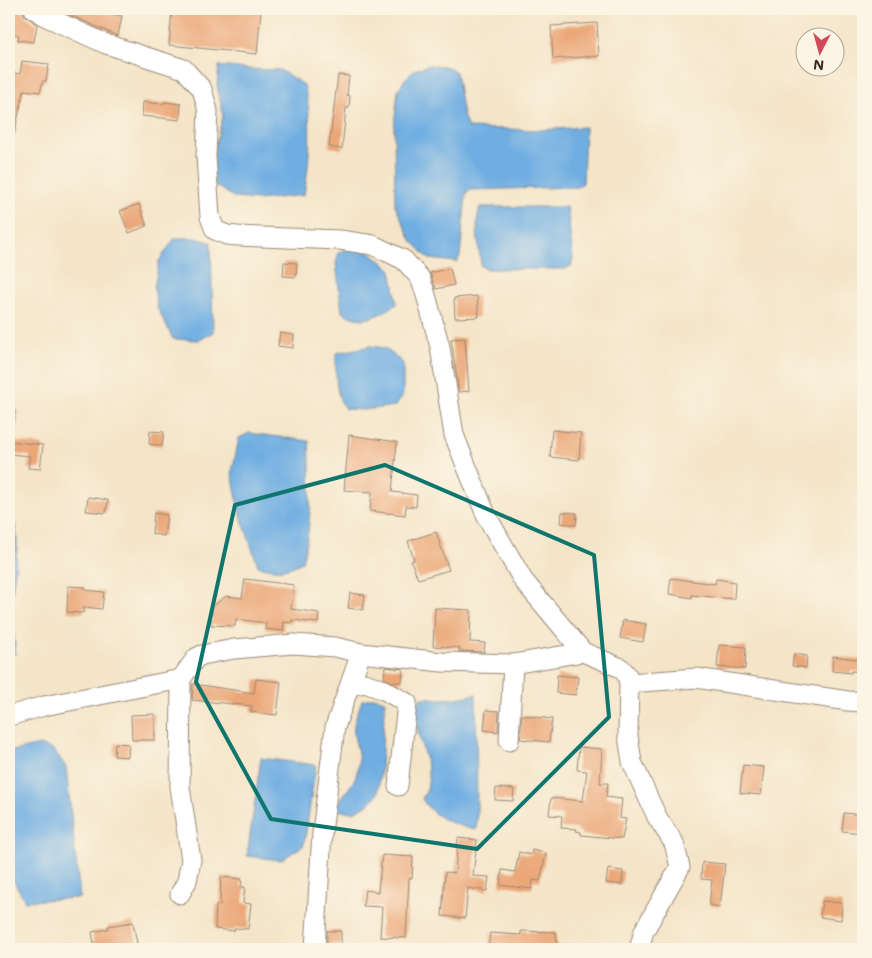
<svg xmlns="http://www.w3.org/2000/svg" width="872" height="958" viewBox="0 0 872 958" font-family="Mali,sans-serif">
  <style>
    .water { fill: #6faee2; stroke: #556c80 }
    .building { fill: #eba778 }
    .lines { fill: none; stroke-linecap: round; stroke-linejoin: round }
    .street-casing { stroke: #988874; stroke-width: 21 }
    .street { stroke: #fff; stroke-width: 19 }
    .marked { fill: none; stroke: #0f766e; stroke-width: 4; stroke-linejoin: round }
  </style>
  <rect width="100%" height="100%" fill="#fcf5e5"/>
  <filter id="ink" filterUnits="userSpaceOnUse"><feTurbulence type="fractalNoise" baseFrequency=".02" numOctaves="2"/><feDisplacementMap in="SourceGraphic" scale="10" xChannelSelector="R" yChannelSelector="G"/><feConvolveMatrix kernelMatrix="1 2 1 2 8 2 1 2 1" color-interpolation-filters="sRGB"/></filter>
  <filter id="wash" filterUnits="userSpaceOnUse"><feTurbulence type="fractalNoise" baseFrequency=".0096" numOctaves="4" result="noise"/><feDisplacementMap in="SourceGraphic" scale="20" xChannelSelector="R" yChannelSelector="G"/><feGaussianBlur stdDeviation="1.12" result="paint"/><feColorMatrix in="noise" values="0 0 0 0 0 0 0 0 0 0 0 0 0 0 0 0 0 1.4 0 .05"/><feComposite in="paint" operator="in"/></filter>
  <g filter="url(#wash)">
    <rect width="100%" height="100%" fill="#f4e5c9"/>
    <g class="water">
      <path d="M429 65 445 66 456 72 463 115 468 128 540 130 585 127 583 183 577 187 468 190 466 195 460 256 457 262 429 259 411 240 395 205 394 127 398 90 405 79 414 70Z"/>
      <path d="M219 66 247 69 280 70 304 85C313 117 310 161 304 195L258 200 235 198 211 183 212 158 223 116 217 84Z"/>
      <path d="M480 207H567L573 258 571 266 565 269H487L481 266C479 246 474 225 480 207Z"/>
      <path d="M175 238H194L211 242 213 332 199 340 173 339 157 307 154 288 159 261Z"/>
      <path d="M352 248 370 252 391 269 397 304C377 316 364 326 342 312L336 263 339 252Z"/>
      <path d="M371 346 385 348 403 363V395L395 406 364 410 345 409C334 393 336 371 336 353Z"/>
      <path d="M9 405H15C16 414 19 422 14 429L9 430Z"/>
      <path d="M249 433 309 441C311 484 313 520 302 562 285 571 277 571 258 566L239 510 232 472 239 438Z"/>
      <path d="M9 515H12C22 540 14 569 12 596 11 615 14 635 16 654L9 652Z"/>
      <path d="M476 694 477 818 476 830C457 826 430 817 422 798 440 777 414 739 416 713 416 708 419 703 421 698 429 697 435 699 442 699 454 699 464 697 476 694Z"/>
      <path d="M375 697 385 701 381 768 378 793 370 803 354 812 341 811 335 808C342 795 354 785 357 772 361 756 356 748 354 734 352 722 359 711 362 700Z"/>
      <path d="M39 745 54 750 66 767 80 898 25 901 9 873V752Z"/>
      <path d="M261 758 316 765 304 845 281 860 247 856Z"/>
    </g>
    <g id="blocks">
      <g class="building">
        <path d="M9 9H23L24 15 37 24 34 42 18 40 19 35 9 34Z"/>
        <path d="M56 9H81L122 16 118 36Z"/>
        <path d="M172 9H245L261 10 257 54 169 45Z"/>
        <path d="M597 23 599 56 553 59 551 26Z"/>
        <path d="M22 61 49 64 46 81H43L40 92 24 90 14 135 9 134V72L20 74Z"/>
        <path d="M338 75 349 76 347 95 350 96 349 108H346L342 149 329 147Z"/>
        <path d="M143 102 163 104 164 102 181 104 180 120 142 116Z"/>
        <path d="M139 204 147 226 129 233 120 211Z"/>
        <path d="M284 262 297 263 296 277 283 276Z"/>
        <path d="M450 268 454 285 436 289 430 273Z"/>
        <path d="M477 296 479 317 455 318 454 298Z"/>
        <path d="M280 333 294 335 293 348 278 346Z"/>
        <path d="M465 338 469 391 459 392 451 339Z"/>
        <path d="M552 430 581 433 579 460 550 457Z"/>
        <path d="M150 431 164 432 162 446 149 444Z"/>
        <path d="M349 435 397 442 392 492 417 495 416 507 406 506 405 515 370 511 372 492 344 490Z"/>
        <path d="M9 441 43 445 40 469 28 468 30 456 9 454Z"/>
        <path d="M88 497 108 500 106 513 86 511Z"/>
        <path d="M562 512 577 513 576 525 561 523Z"/>
        <path d="M154 513 167 515 164 536 152 534Z"/>
        <path d="M436 532 449 570 418 579 411 561 414 560 408 541Z"/>
        <path d="M671 578 715 584 716 579 735 582 734 599 692 595V598L669 594Z"/>
        <path d="M245 579 294 585 291 609 319 613 318 623 292 620 291 623 284 622 283 631 265 629 266 623 236 619 235 626 211 625 212 607 226 596 242 598Z"/>
        <path d="M68 586 85 587V590L104 592 102 609 84 607 83 613 67 612Z"/>
        <path d="M350 593 365 595 363 610 348 608Z"/>
        <path d="M435 608 471 610 470 642 485 643 484 652 459 651 460 648 433 646Z"/>
        <path d="M623 620 646 624 643 642 620 638Z"/>
        <path d="M719 645 746 647 745 669 717 667Z"/>
        <path d="M794 654 807 656 806 668 792 666Z"/>
        <path d="M833 656 863 660V672L851 671V673L832 671Z"/>
        <path d="M385 667 403 669 402 682H392L384 678Z"/>
        <path d="M557 675 578 677 576 695 556 693Z"/>
        <path d="M256 679 281 682 277 715 251 712 252 706 192 700 193 684 254 693Z"/>
        <path d="M486 710 499 711 498 732 484 730Z"/>
        <path d="M155 714V740H132L131 715Z"/>
        <path d="M522 715 552 719 549 742 520 739Z"/>
        <path d="M115 743 129 744 128 757 114 756Z"/>
        <path d="M579 747 602 749 600 783H608L606 797 622 799 620 818 626 819 622 839 581 835V832L576 831 577 829 561 828 562 816 549 815 551 798 583 801 587 771 577 770Z"/>
        <path d="M743 765 764 767 761 795 740 793Z"/>
        <path d="M496 788 514 789 513 801 495 800Z"/>
        <path d="M844 813 863 815V833L842 831Z"/>
        <path d="M458 838 477 840 473 876 489 877 487 891 468 888 465 918 442 916 445 872 455 873Z"/>
        <path d="M532 850 546 853 540 881 533 880 532 889 500 885 502 870 515 872 519 852 531 855Z"/>
        <path d="M382 855 413 857 412 878H409L406 938 380 937 382 907 363 906 365 890 378 892Z"/>
        <path d="M702 862 725 864 720 907 709 905 712 880 701 879Z"/>
        <path d="M608 869 623 871 622 885 606 883Z"/>
        <path d="M221 877 242 879 241 887H245L243 903 251 904 248 929 235 928 234 931 215 929 216 905H220Z"/>
        <path d="M822 901 842 903 841 920 820 917Z"/>
        <path d="M133 922 138 949H95L92 932 108 929V926Z"/>
        <rect x="327" y="931" width="14" height="13"/>
        <path d="M521 931 556 932 557 949H488L490 933 521 935Z"/>
      </g>
    </g>
  </g>
  <g filter="url(#ink)">
    <use href="#blocks" fill-opacity="0" stroke="#988874" stroke-width="1"/>
    <g class="lines">
      <defs>
        <g id="street">
          <path d="M34 9 49 18 106 44 184 69 202 89 208 111 206 156 210 217 215 230 227 235 238 236 340 240 373 245 404 260 420 278 426 295 440 347 454 435 486 515 523 580 583 652 621 668 627 675 629 683 628 736 632 762 657 817 674 843 680 867 644 931 639 949"/>
          <path d="M629 683 696 678 848 701 863 702"/>
          <path d="M350 686 365 683 384 690 407 703 398 786"/>
          <path d="M9 716 44 706 181 679"/>
          <path d="M509 741 513 664"/>
          <path d="M180 894 187 881 191 860 180 787 181 679 196 658 202 655 234 649 294 644 335 647 361 653 442 662 513 664 583 652"/>
          <path d="M315 949 322 833 335 727 361 653"/>
        </g>
      </defs>
      <use href="#street" class="street-casing"/>
      <use href="#street" class="street"/>
    </g>
  </g>
  <path class="marked" d="M385 465 594 555 609 717 477 849 271 819 196 682 235 505Z"/>
  <rect width="872" height="958" fill="none" stroke="#fcf5e5" stroke-width="30"/>
  <g transform="translate(820 52) rotate(186)"><circle r="24" fill="#fcf5e5" stroke="#afa495"/>
  <path d="M0-4L9 19L0 12L-9 19Z" fill="#d1495b"/>
  <text y="-8" font-size="14" font-weight="bold" text-anchor="middle" fill="#3b2a1e">N</text>
  </g>
</svg>
